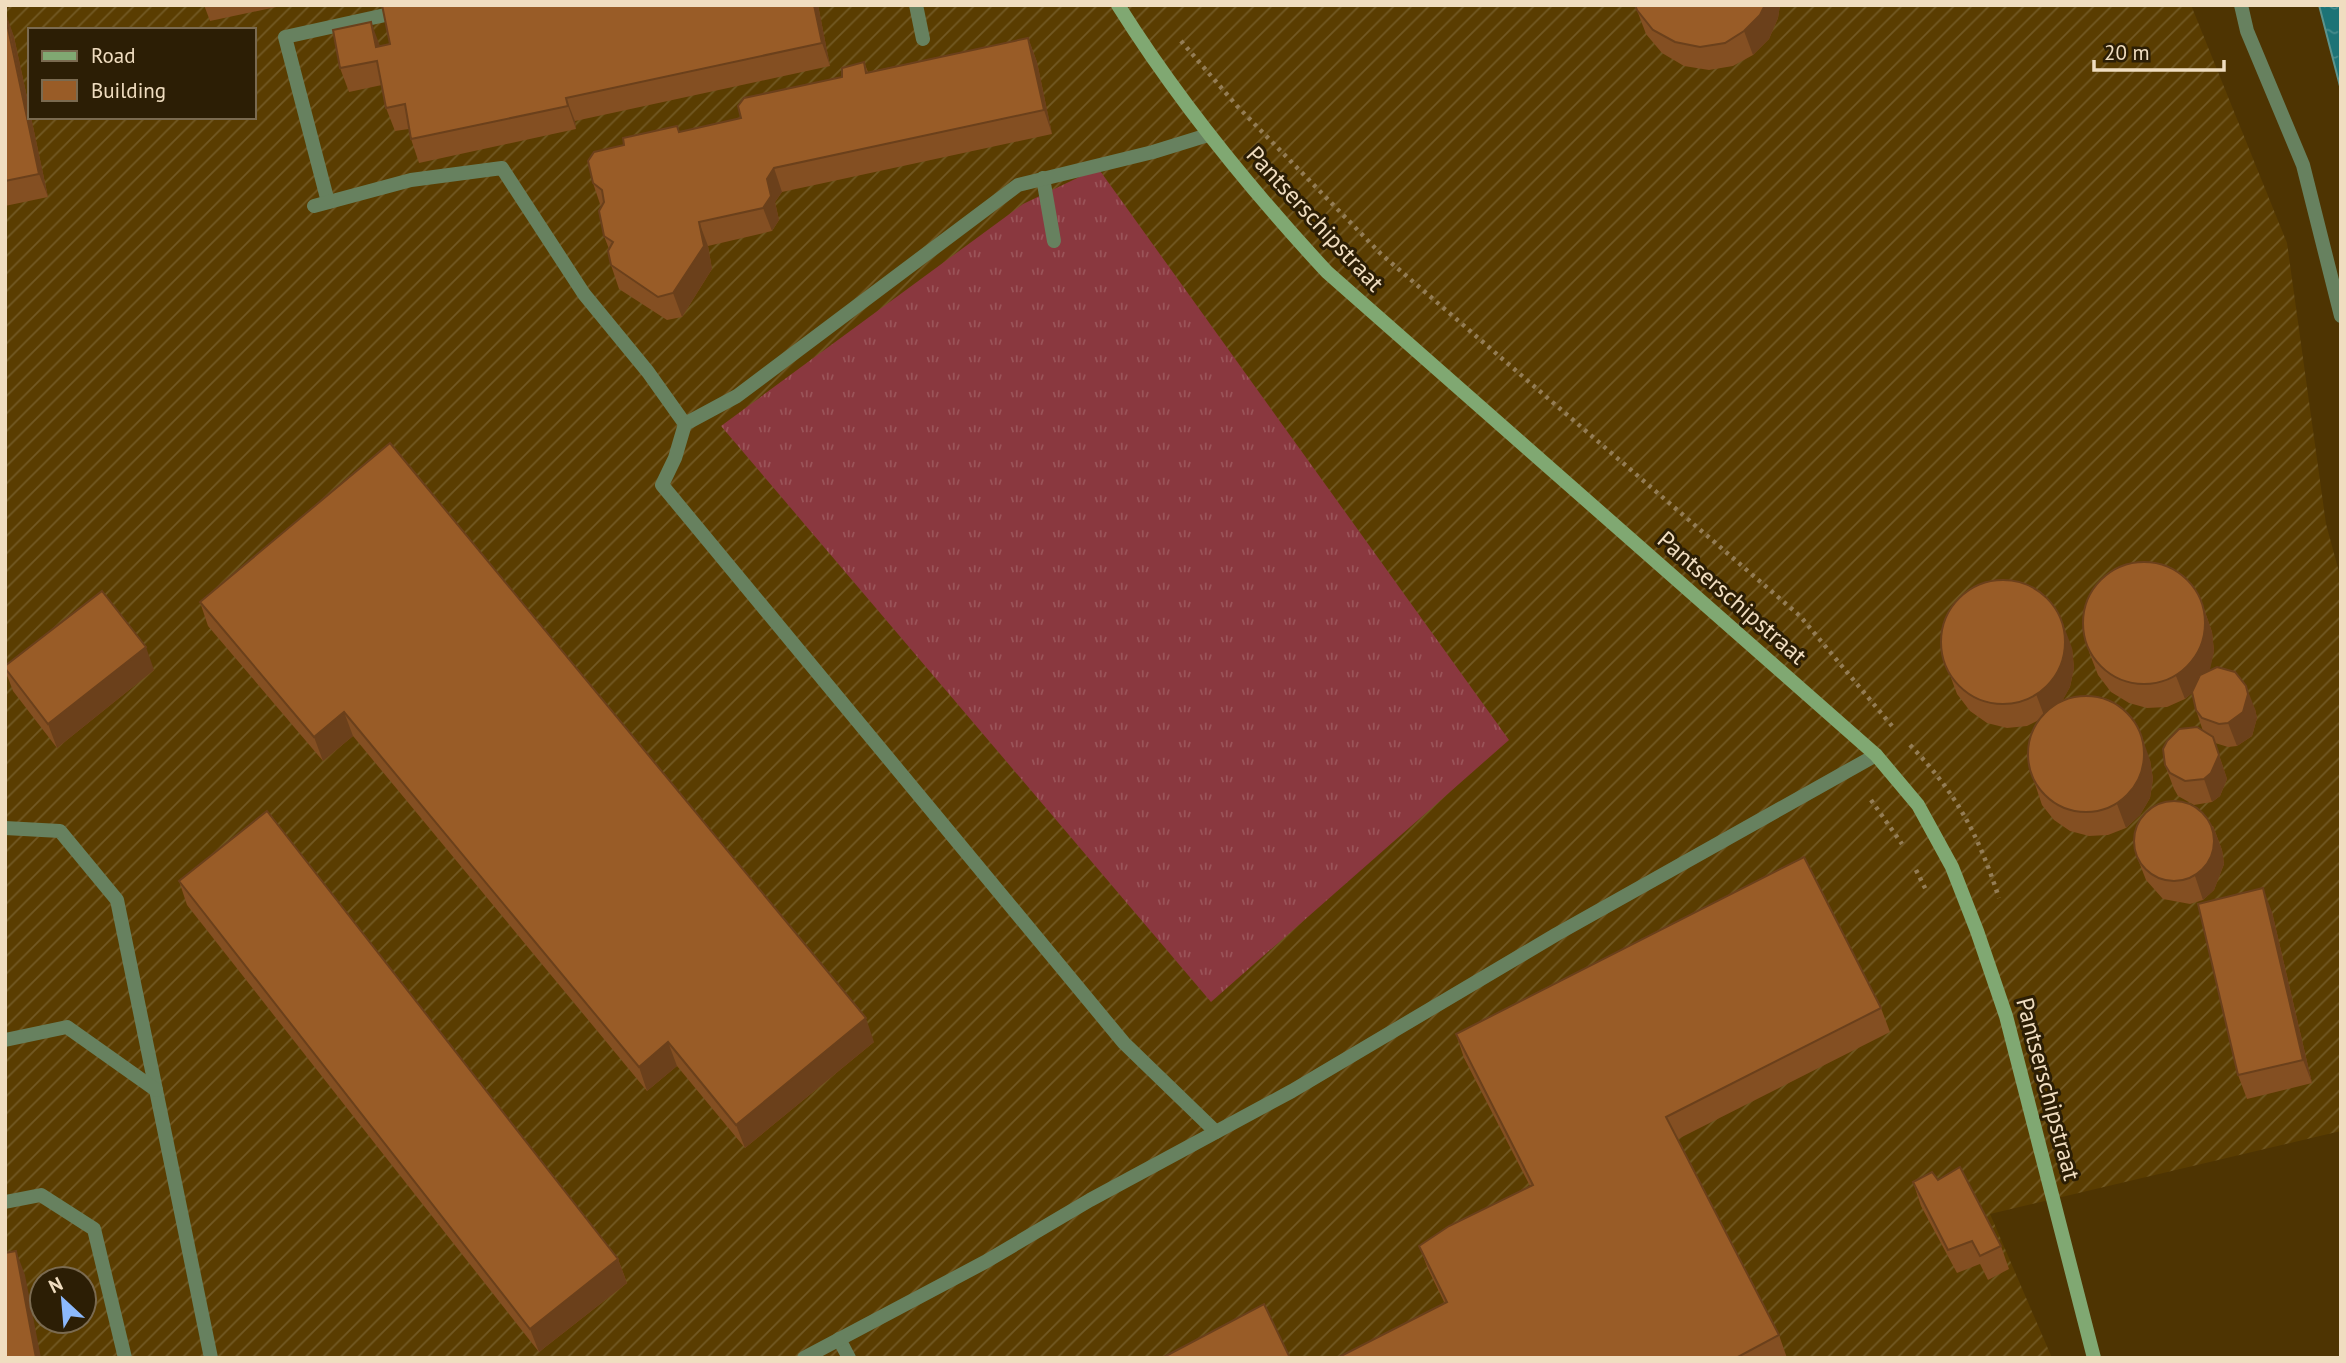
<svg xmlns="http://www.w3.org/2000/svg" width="2346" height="1363" viewBox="0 0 2346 1363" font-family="'PT Sans',sans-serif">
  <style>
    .industrial { fill: url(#industrial-furrows); fill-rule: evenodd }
    .grass { fill: url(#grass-tufts) }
    .water { fill: url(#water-ripples); stroke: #5c938c; stroke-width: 2 }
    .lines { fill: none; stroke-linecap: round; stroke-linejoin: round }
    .path { stroke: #947d55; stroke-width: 4.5; stroke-dasharray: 3.5 5; stroke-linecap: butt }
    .lane { stroke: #67815f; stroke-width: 14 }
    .street { stroke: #67815f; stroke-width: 14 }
    .secondary { stroke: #80a872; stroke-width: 14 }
    .wall { fill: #844f22 }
    .shaded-wall { fill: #6b401b }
    .building { fill: #995c27; stroke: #6b401b; stroke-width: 2 }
    .labels { text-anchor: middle; stroke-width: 6; stroke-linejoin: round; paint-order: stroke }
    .street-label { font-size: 24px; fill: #f0ddc0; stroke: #2c1e05 }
  </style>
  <defs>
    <pattern id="industrial-furrows" width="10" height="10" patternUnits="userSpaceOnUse" patternTransform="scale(1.75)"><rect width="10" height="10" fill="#5a3d01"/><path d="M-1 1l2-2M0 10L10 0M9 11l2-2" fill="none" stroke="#725924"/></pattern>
    <pattern id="grass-tufts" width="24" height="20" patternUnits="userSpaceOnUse" patternTransform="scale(1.75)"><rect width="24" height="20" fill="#8a383f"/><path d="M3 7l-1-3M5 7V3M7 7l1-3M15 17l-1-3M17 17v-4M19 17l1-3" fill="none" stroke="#9b5459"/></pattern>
    <pattern id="water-ripples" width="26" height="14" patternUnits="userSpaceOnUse" patternTransform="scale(1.75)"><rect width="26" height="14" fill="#1d7376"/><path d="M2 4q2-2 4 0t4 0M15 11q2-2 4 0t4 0" fill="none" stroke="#498d8e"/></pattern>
  </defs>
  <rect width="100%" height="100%" fill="#4e3402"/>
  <path class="industrial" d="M5 5H2191L2287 243 2326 524 2341 579V1131L1990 1214 2052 1358H5ZM30 30H254V117H30ZM42 1279H84V1321H42Z"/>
  <path class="grass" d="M1098 168 1509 740 1211 1002 721 426 1023 204Z"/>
  <path class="water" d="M2319 5H2341V90Z"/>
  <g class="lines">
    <g class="path">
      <path d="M1181 41 1237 106 1381 254 1800 616 1892 726"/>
      <path d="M1910 745C1957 794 1978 834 1999 898"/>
      <path d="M1871 800 1902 844"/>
      <path d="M1916 870 1926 890"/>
    </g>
    <g class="lane">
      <path d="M916 5 923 39"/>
      <path d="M1043 178 1054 241"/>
      <path d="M328 202 285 37 431 5"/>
      <path d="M314 206 411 180 502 168 584 294 648 372 685 424 737 396 1018 185 1153 152 1208 135"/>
      <path d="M685 424 675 458 662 485 1124 1043 1216 1132"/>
      <path d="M5 828 60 831 117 900 211 1358"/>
      <path d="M5 1040 67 1027 156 1090"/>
      <path d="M5 1202 41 1195 94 1229 125 1358"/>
      <path d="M839 1339 849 1358"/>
      <path d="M804 1358 985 1262 1090 1200 1292 1091 1557 934 1876 755"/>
    </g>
    <path class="street" d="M2241 5 2247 31 2303 165 2341 316"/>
    <path class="secondary" d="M1118 5C1179 102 1249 188 1327 272L1876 755 1918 805 1952 867 1977 931 2006 1016 2094 1358"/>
  </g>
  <g class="wall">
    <path d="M204 5H286L210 21Z"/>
    <path d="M818 5 830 66 575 121 576 129 419 163 411 139 409 129 395 131 386 108 382 85 349 92 340 68 380 46 390 44Z"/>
    <path d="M1635 5H1780L1778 18 1769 39 1753 55 1733 66 1709 70 1684 66 1662 53 1646 34Z"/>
    <path d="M5 14 14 37 30 111V117H31L48 197 5 206Z"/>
    <path d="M1028 38 1037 62 1052 134 782 192 775 202 779 220 772 231 708 246 712 269 682 317 667 320 619 289 611 265 609 249 604 236 601 207 593 183 679 132 741 118 842 77 864 62 868 72Z"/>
    <path d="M200 602 874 1042 745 1148 677 1066 647 1091 353 736 323 761 208 626Z"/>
    <path d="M2204 609 2212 632 2214 651 2209 671 2255 709 2257 718 2252 736 2237 746 2228 747 2215 743 2227 779 2220 796 2212 802 2194 805 2178 796 2174 789 2165 765 2203 731 2196 710 2192 693 2185 699 2167 707 2147 708 2129 703 2111 692 2098 675 2089 652Z"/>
    <path d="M2072 648 2074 668 2070 687 2062 701 2150 760 2153 779 2150 798 2140 815 2126 828 2108 835 2089 836 2070 831 2054 820 2042 805 2034 781 2039 720 2027 726 2007 728 1987 723 1970 711 1957 694 1941 651Z"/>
    <path d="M5 666 154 670 57 748 13 691 5 670Z"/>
    <path d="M2213 826 2222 850 2224 864 2214 890 2203 900 2190 904 2163 899 2146 880 2137 857Z"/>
    <path d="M179 881 618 1259 627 1283 539 1352 187 905Z"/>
    <path d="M2272 912 2312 1083 2247 1099 2238 1075Z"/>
    <path d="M1881 1008 1890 1032 1678 1139 1779 1335 1787 1358H1337L1445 1304 1428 1269 1419 1246 1530 1186 1464 1058 1456 1034Z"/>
    <path d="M1938 1180 2001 1246 2009 1269 1988 1280 1980 1264 1957 1273 1921 1206 1913 1182Z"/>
  </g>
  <g class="shaded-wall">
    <path d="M814 5H818L830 66 822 43Z"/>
    <path d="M1765 5H1780L1778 18 1769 39 1753 55 1744 31Z"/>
    <path d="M6 13 14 37 30 111V117H31L48 197 39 174Z"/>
    <path d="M371 22 380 46 384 71 376 47Z"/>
    <path d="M1028 38 1037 62 1052 134 1044 110Z"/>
    <path d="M566 98 575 121 576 129 568 106Z"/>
    <path d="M774 168 782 192 775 202 779 220 772 231 763 208 767 179Z"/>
    <path d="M699 222 708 246 712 269 682 317 673 293Z"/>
    <path d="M2204 609 2212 632 2214 651 2210 670 2199 687 2185 699 2176 676Z"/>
    <path d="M2063 624 2072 648 2074 668 2070 687 2060 705 2045 718 2036 694Z"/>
    <path d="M146 647 154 670 57 748 48 724Z"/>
    <path d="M2246 686 2255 709 2257 718 2252 736 2237 746 2228 723Z"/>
    <path d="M344 712 353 736 323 761 314 737Z"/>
    <path d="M2142 737 2150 760 2153 779 2150 798 2140 815 2126 828 2117 804Z"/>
    <path d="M2213 737 2227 779 2220 796 2212 802 2204 779Z"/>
    <path d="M2213 826 2222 850 2224 864 2214 890 2203 900 2195 876Z"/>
    <path d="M2263 888 2272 912 2312 1083 2303 1060Z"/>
    <path d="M866 1018 874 1042 745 1148 736 1125Z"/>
    <path d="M668 1042 677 1066 647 1091 639 1067Z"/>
    <path d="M16 1251 25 1275 41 1358H36Z"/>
    <path d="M618 1259 627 1283 539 1352 530 1329Z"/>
  </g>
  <g class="building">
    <path d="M382 5H814L822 43 566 98 568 106 411 139 405 104 386 108 377 61 340 68 333 30 371 22 376 47 390 44Z"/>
    <path d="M1635 5H1765L1760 15 1744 31 1725 43 1700 47 1675 42 1653 30 1637 10Z"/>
    <path d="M5 14 39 174 5 181Z"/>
    <path d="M1028 38 1044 110 774 168 767 179 771 196 763 208 699 222 704 246 673 293 658 297 611 265 608 251 613 242 604 236 599 211 604 202 602 190 593 183 588 161 594 152 624 145 623 138 677 126 679 132 741 118 738 106 744 98 842 77V68L864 62 866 73Z"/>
    <path d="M390 443 866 1018 736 1125 668 1042 639 1067 344 712 314 737 200 602Z"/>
    <circle cx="2144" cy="623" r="61"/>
    <circle cx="2003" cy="642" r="62"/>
    <path d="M102 591 146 647 48 724 5 668V666Z"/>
    <path d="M2217 667 2235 672 2246 686 2248 694 2243 712 2228 723 2219 724 2202 718 2196 710 2192 692 2200 675Z"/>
    <circle cx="2086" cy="754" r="58"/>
    <path d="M2197 727 2213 737 2219 755 2211 773 2204 779 2185 781 2170 773 2165 765 2163 749 2167 741 2179 729Z"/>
    <circle cx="2174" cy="841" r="40"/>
    <path d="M267 811 618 1259 530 1329 179 881Z"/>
    <path d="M1804 857 1881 1008 1666 1117 1779 1335 1736 1358H1337L1447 1302 1419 1246 1449 1226 1533 1185 1456 1034Z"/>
    <path d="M2263 888 2303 1060 2238 1075 2198 904Z"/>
    <path d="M1960 1167 2001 1246 1980 1256 1972 1241 1948 1250 1913 1182 1932 1172 1938 1180Z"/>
    <path d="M16 1251 36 1358H5V1253Z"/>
    <path d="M1264 1304 1290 1358H1162Z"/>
  </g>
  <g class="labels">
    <g class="street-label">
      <text transform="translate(1315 219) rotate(47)" y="8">Pantserschipstraat</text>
      <text transform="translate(1732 598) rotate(41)" y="8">Pantserschipstraat</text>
      <text transform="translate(2048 1089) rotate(75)" y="8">Pantserschipstraat</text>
    </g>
  </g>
  <rect width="2346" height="1363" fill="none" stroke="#f0ddc0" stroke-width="14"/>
  <rect x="28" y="28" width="228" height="91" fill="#2c1e05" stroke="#7a6a50" stroke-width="2"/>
  <rect x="42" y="51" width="35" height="10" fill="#80a872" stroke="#7a6a50" stroke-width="2"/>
  <text x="91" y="63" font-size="21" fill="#f0ddc0">Road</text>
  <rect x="42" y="80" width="35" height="21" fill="#995c27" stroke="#7a6a50" stroke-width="2"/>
  <text x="91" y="98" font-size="21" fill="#f0ddc0">Building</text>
  <g transform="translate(63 1300) rotate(334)"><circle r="33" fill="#2c1e05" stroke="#7a6a50" stroke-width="2"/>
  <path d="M0-5L12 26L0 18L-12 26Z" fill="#8cb9fc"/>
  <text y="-10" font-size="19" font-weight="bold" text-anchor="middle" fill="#f0ddc0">N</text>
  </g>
  <path d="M2094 60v10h130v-10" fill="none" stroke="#f0ddc0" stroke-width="3.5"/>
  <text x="2104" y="60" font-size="21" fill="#f0ddc0" stroke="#2c1e05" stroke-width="5" paint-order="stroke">20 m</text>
</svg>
